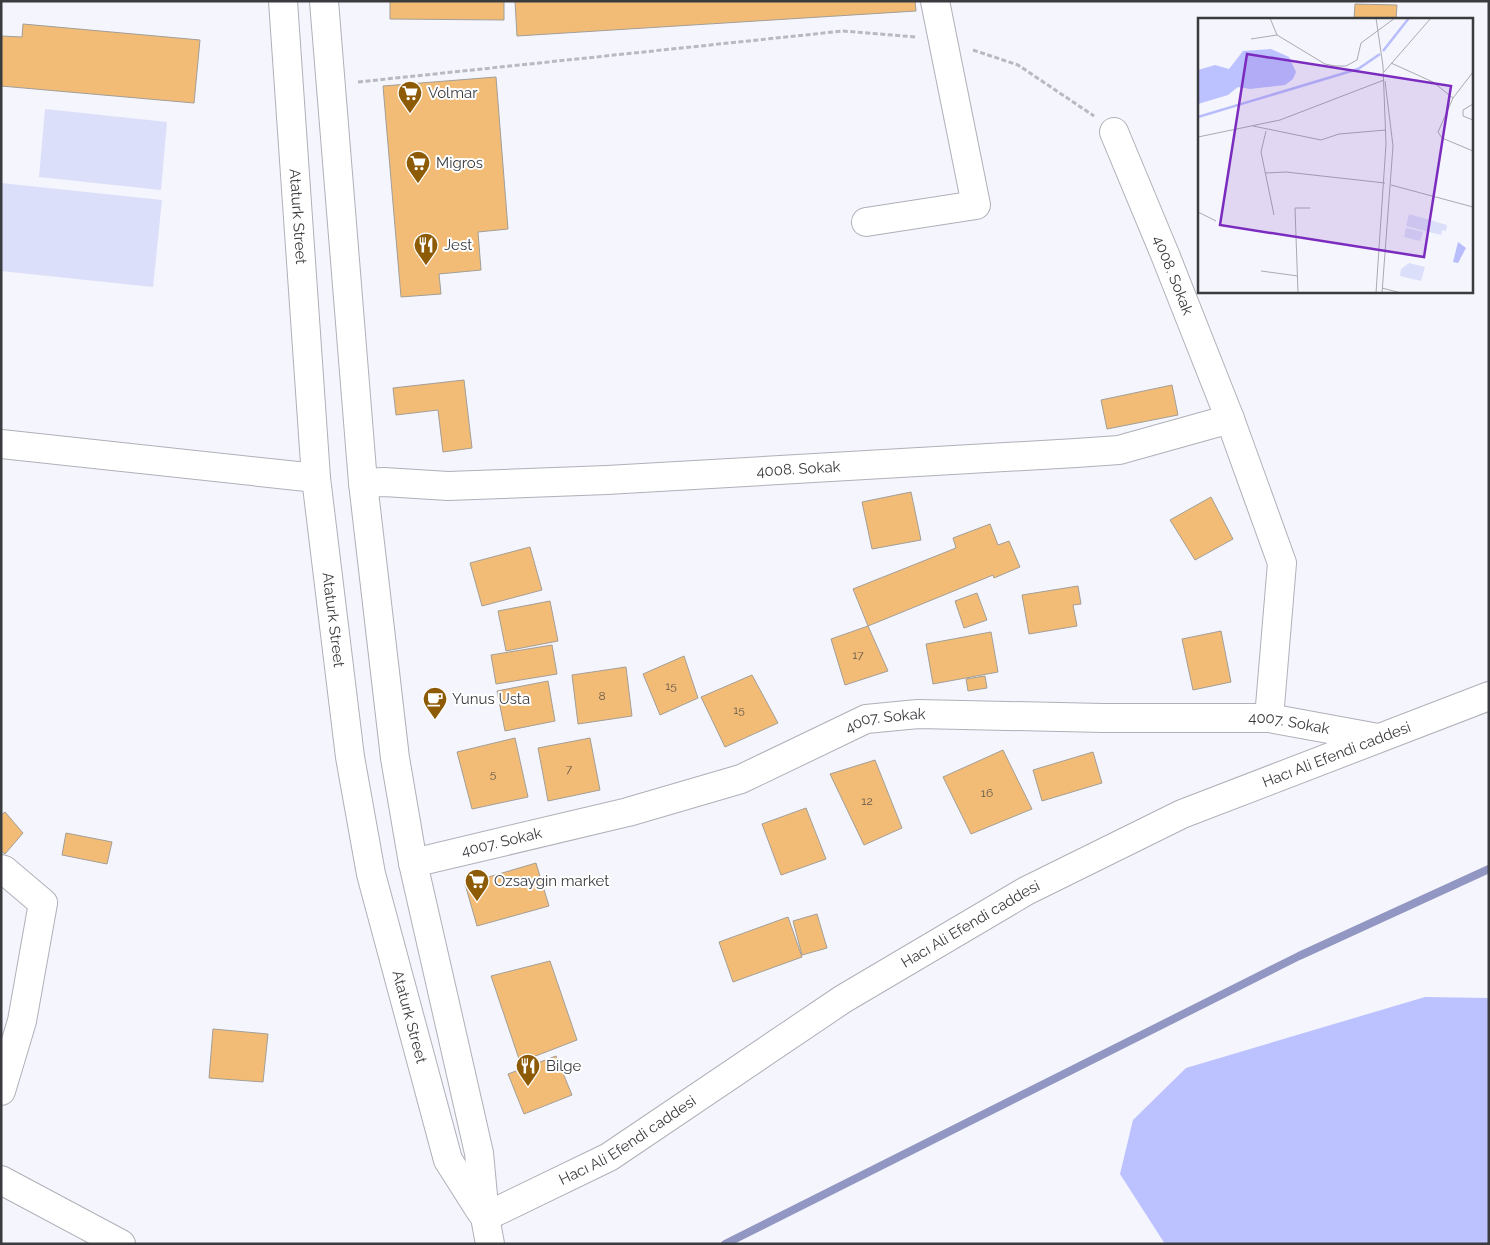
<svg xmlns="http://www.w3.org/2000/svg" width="1490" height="1245" viewBox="0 0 1490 1245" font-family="Raleway,sans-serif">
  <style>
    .green { fill: #dcdffa }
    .forest { fill: #bcc1ff }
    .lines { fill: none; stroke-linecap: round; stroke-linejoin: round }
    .stream { stroke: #9296c2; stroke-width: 8 }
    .building { fill: #f2bc76; stroke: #a39e97 }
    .minor-casing { stroke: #afb0b8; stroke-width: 30 }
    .path { stroke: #b9bac1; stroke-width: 3; stroke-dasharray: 5 2.5; stroke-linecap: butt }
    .minor { stroke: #fff; stroke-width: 28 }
    .labels { text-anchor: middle; stroke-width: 4; stroke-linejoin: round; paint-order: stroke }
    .number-label { font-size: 12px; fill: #685b4c }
    .poi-label { font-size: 15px; fill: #3a3b3e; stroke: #fff; text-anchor: start }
    .street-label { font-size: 15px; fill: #3a3b3e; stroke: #fff }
    .inset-river { fill: none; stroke: #b8bdfb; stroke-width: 2.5 }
    .inset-road { fill: none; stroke: #aaabb1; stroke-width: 1 }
    .view { fill: #7b2cbf; fill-opacity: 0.15; stroke: #7b2cbf; stroke-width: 2.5 }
    .inset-edge { fill: none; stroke: #3a3b3e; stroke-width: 2.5 }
  </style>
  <rect width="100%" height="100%" fill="#f4f5fd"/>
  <g class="green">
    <path d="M45 109 167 122 161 190 39 177Z"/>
    <path d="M1 183 162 200 153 287 1 271Z"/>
  </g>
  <path class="forest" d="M1425 997 1489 998V1244H1165L1120 1174 1133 1120 1186 1068Z"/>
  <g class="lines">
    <path class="stream" d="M725 1244 1299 956 1489 869"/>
  </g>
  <g class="building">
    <path d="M390 1H504V20L390 19Z"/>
    <path d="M515 1H915L916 11 517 36Z"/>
    <path d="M1355 4 1397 5 1396 19H1354Z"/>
    <path d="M23 24 200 40 194 103 1 86V36L22 37Z"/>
    <path d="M496 77 508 229 478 232 481 270 439 274 441 294 401 297 383 86Z"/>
    <path d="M464 380 472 448 443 452 438 410 396 415 393 388Z"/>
    <path d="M1172 385 1178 415 1107 429 1101 400Z"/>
    <path d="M911 492 921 540 872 549 862 502Z"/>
    <path d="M1211 497 1233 539 1195 560 1170 520Z"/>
    <path d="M990 524 998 545 1009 541 1020 567 994 578 993 575 868 626 853 589 956 548 953 538Z"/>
    <path d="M530 547 542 590 482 606 470 563Z"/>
    <path d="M1078 586 1081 604 1073 605 1077 626 1029 634 1022 595Z"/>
    <path d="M977 593 987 620 964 628 955 601Z"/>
    <path d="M550 601 558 641 506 651 498 611Z"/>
    <path d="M868 626 888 671 845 685 831 639Z"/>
    <path d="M1221 631 1231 682 1193 690 1182 639Z"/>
    <path d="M991 632 998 672 933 684 926 644Z"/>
    <path d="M552 645 557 674 496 684 491 655Z"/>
    <path d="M684 656 698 698 660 715 643 674Z"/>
    <path d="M626 667 632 716 578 724 572 675Z"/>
    <path d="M752 675 778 723 725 747 701 697Z"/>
    <path d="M985 676 987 688 968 691 966 679Z"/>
    <path d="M548 681 555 721 505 731 497 691Z"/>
    <path d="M515 738 528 797 472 809 457 752Z"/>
    <path d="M590 738 600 790 548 801 538 748Z"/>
    <path d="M1003 750 1032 809 971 834 943 777Z"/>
    <path d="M1093 752 1102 783 1042 801 1033 770Z"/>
    <path d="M875 760 902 828 864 845 830 774Z"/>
    <path d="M806 808 826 859 781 875 762 824Z"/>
    <path d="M5 812 23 833 5 854 1 851V815Z"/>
    <path d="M66 833 112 842 107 864 62 855Z"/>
    <path d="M536 863 549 906 477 926 465 884Z"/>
    <path d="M817 914 827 948 802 955 793 921Z"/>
    <path d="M788 917 802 957 733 982 719 942Z"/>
    <path d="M550 961 577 1040 520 1062 491 976Z"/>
    <path d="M213 1029 268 1034 263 1082 209 1078Z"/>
    <path d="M556 1056 572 1095 524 1114 508 1074Z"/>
  </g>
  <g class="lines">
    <defs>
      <g id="minor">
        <path id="s1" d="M283 1 316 478 350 757 371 874 448 1160 481 1212"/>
        <path d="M324 1 363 483 395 758 413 863 479 1153 485 1217 490 1244"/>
        <path id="s2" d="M1114 132 1166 257 1230 419 1282 563 1269 718"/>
        <path d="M866 222 976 205 935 1"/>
        <path d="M1 444 316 478"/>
        <path id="s3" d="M363 483 384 482 448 486 607 480 1076 453 1119 450 1230 419"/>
        <path id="s4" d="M413 863 628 812 741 779 866 719 918 714 1103 718H1269L1378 738"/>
        <path d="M1 869 4 870 43 903 22 1021 1 1091"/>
        <path d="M1 1180 121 1244"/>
        <path id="s5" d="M485 1217 609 1157 843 999 1026 891 1182 814 1489 696"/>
      </g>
    </defs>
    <use href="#minor" class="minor-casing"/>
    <g class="path">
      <path d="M973 50 1018 65 1094 116"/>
      <path d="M358 82 843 31 916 37"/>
    </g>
    <use href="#minor" class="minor"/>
  </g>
  <defs>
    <symbol id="supermarket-pin" viewBox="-11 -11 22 30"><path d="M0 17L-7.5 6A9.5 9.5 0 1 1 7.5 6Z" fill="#8d5b06" stroke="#fff"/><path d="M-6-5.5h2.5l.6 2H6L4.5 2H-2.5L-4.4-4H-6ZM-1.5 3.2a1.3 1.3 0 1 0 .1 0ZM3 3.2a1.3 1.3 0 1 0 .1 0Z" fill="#fff"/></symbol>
    <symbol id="restaurant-pin" viewBox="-11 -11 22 30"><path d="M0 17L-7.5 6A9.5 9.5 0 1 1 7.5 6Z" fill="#8d5b06" stroke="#fff"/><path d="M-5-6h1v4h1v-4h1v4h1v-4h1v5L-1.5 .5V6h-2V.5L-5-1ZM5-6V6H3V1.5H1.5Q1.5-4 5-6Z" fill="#fff"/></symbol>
    <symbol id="cafe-pin" viewBox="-11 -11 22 30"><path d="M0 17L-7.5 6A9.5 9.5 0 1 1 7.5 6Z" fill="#8d5b06" stroke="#fff"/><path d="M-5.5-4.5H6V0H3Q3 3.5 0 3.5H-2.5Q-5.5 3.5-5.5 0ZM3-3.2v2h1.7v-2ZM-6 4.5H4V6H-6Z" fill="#fff"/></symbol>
  </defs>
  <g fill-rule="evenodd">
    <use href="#supermarket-pin" x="396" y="79" width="28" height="38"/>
    <use href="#supermarket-pin" x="404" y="149" width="28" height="38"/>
    <use href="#restaurant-pin" x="412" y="231" width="28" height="38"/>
    <use href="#cafe-pin" x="421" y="685" width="28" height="38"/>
    <use href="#supermarket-pin" x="463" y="867" width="28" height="38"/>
    <use href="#restaurant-pin" x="514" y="1052" width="28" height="38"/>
  </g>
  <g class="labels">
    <g class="number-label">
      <text x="858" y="659">17</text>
      <text x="671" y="690">15</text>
      <text x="602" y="700">8</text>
      <text x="739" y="714">15</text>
      <text x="569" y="773">7</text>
      <text x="493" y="778">5</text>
      <text x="987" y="797">16</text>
      <text x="867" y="805">12</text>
    </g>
    <g class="poi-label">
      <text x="428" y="98">Volmar</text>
      <text x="436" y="168">Migros</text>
      <text x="444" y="250">Jest</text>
      <text x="452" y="704">Yunus Usta</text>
      <text x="494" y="886">Ozsaygin market</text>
      <text x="546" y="1071">Bilge</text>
    </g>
    <g class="street-label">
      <text dy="5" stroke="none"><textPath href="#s1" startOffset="216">Ataturk Street</textPath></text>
      <text dy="5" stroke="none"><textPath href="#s2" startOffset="155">4008. Sokak</textPath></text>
      <text dy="5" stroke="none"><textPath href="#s3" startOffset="436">4008. Sokak</textPath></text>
      <text dy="5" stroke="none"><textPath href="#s1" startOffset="621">Ataturk Street</textPath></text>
      <text dy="5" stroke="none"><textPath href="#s4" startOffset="496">4007. Sokak</textPath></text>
      <text dy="5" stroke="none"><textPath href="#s4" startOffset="901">4007. Sokak</textPath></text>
      <text dy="5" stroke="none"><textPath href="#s5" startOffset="972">Hacı Ali Efendi caddesi</textPath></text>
      <text dy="5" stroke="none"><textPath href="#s4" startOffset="91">4007. Sokak</textPath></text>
      <text dy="5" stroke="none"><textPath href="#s5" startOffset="568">Hacı Ali Efendi caddesi</textPath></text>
      <text dy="5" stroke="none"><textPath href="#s1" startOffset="1026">Ataturk Street</textPath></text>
      <text dy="5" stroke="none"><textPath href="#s5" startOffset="162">Hacı Ali Efendi caddesi</textPath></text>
    </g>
  </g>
  <g transform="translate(1198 18)">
    <rect width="275" height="275" fill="#f4f5fd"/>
    <path d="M211 196 249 207 248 213 244 212 243 217 208 208ZM208 210 225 214 222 223 206 219ZM211 245 227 249 223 263 202 258 203 251Z" fill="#dcdffa"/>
    <path d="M73 31 91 39 98 54 95 61 87 67 52 71 40 69 30 77 0 86V52L17 47 31 51 45 33Z" fill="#bcc1ff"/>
    <path d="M260 224 268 230 260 245 255 244Z" fill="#b8bdfb"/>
    <path class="inset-river" d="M185 33 211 0M0 99 160 51 182 36"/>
    <path class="inset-road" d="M72 0 79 17 127 46 137 48H148L159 42 163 25 197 0M178 0 185 48 188 126 178 275M53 21 79 17M193 45 235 64 255 80 275 54M186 54 233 0M255 80 240 114 244 120 275 133M275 86 265 92V98L275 102M55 108 123 122 141 116 188 112M68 113 63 134 76 197M0 119 82 102 186 62M67 155 88 154 187 165M193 167 275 189M0 194 18 203M63 253 100 258M184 270 203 275M100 275 97 190H112M184 275 195 128 187 63"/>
    <path class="view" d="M49 36 253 68 226 239 22 207Z"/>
    <rect width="275" height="275" class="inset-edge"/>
  </g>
  <rect width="1490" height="1245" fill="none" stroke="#3a3b3e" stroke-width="5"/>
</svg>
